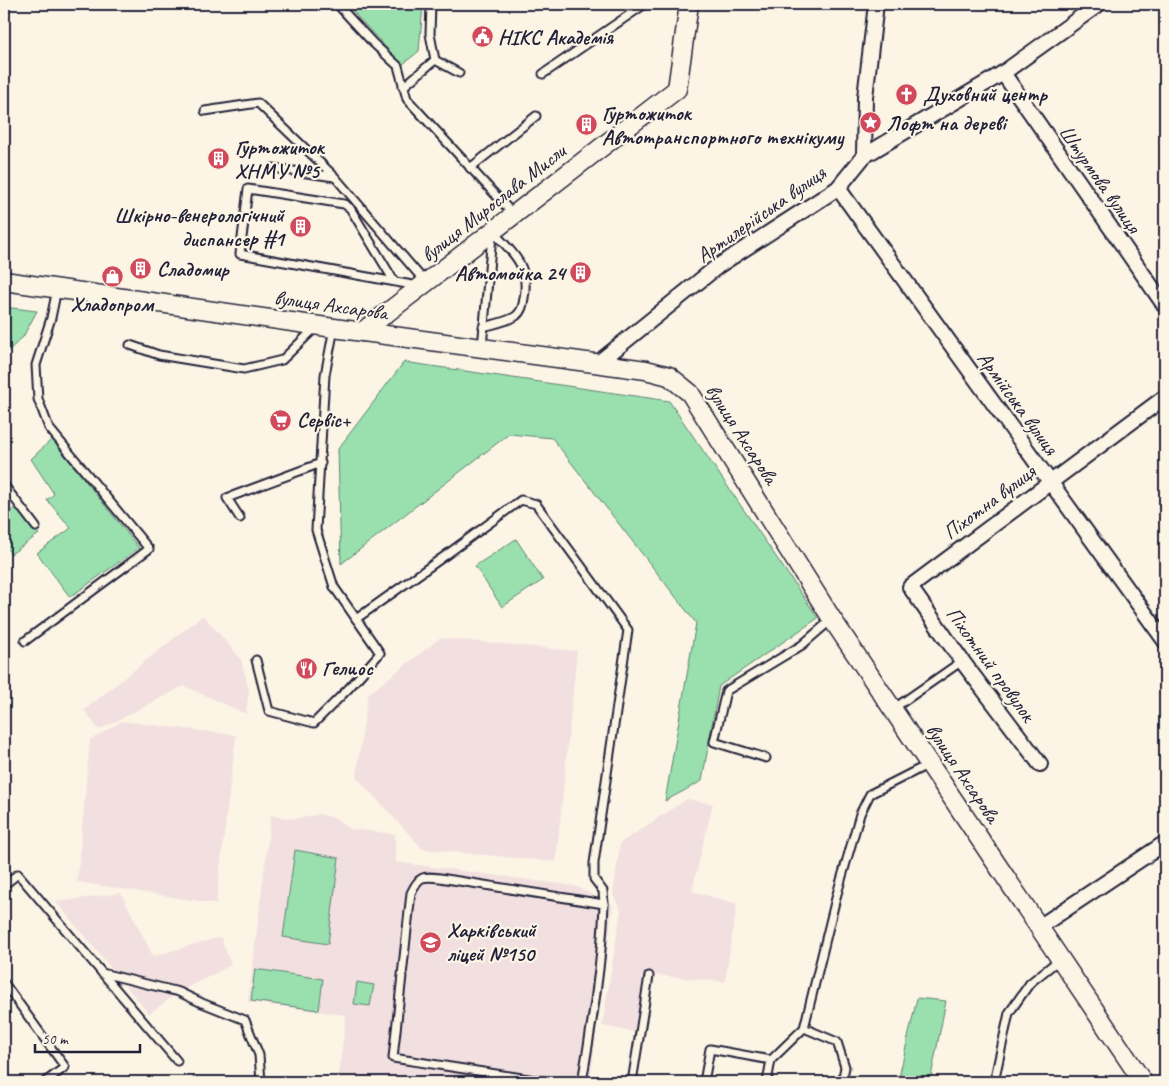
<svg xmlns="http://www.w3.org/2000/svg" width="1169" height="1086" viewBox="0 0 1169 1086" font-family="Caveat,sans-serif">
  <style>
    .built { fill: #f2e0e0 }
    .green { fill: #99e0ae; stroke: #5e8174 }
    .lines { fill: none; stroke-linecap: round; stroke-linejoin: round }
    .service-casing { stroke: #22223b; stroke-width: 11 }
    .minor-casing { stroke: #22223b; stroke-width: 18 }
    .tertiary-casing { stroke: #22223b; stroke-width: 21 }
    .service { stroke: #fcf5e5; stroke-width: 7 }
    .minor { stroke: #fcf5e5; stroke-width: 14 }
    .tertiary { stroke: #fcf5e5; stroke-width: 18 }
    .labels { text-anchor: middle; stroke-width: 4.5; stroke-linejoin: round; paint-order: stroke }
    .poi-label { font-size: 21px; font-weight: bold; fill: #22223b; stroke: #fcf5e5; text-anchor: start }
    .street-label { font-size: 21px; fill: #22223b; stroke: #fcf5e5 }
  </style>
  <rect width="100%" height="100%" fill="#fcf5e5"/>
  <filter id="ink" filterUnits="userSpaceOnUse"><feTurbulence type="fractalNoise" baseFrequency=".02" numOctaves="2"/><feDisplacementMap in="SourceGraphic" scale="10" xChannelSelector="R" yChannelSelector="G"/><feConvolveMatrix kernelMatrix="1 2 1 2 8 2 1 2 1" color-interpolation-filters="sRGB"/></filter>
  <g filter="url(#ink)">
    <g class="built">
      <path d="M203 615 241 659 249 690 246 714 184 686 99 730 84 710Z"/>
      <path d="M440 638 577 651 556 862 423 849 356 777 368 694Z"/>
      <path d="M122 721 236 735 216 904 77 882 90 740Z"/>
      <path d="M687 799 713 804 692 891 737 904 725 982 645 974 634 1032 602 1026 621 910 613 895 620 843Z"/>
      <path d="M320 814 337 819 350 829 395 834 396 862 575 886 613 905 590 1082H338L346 1015 248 1002 271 815 294 819Z"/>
      <path d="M121 893 153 956 221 937 231 965 179 992 149 1014 56 902Z"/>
    </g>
    <g class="green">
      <path d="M346 4H410L423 6 419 51 402 65Z"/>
      <path d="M4 307 37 311 23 337 4 355Z"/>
      <path d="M404 362 669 401 818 618 719 686 702 781 665 801 696 623 552 438 509 434 341 564 338 449Z"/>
      <path d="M52 439 139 548 70 597 37 553 71 528 47 500 54 494 31 459Z"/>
      <path d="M18 506 39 534 11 554 4 544V516Z"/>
      <path d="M516 539 543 580 502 607 475 566Z"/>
      <path d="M295 850 339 858 328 944 283 937Z"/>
      <path d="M255 969 323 979 319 1010 251 1001Z"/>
      <path d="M357 982 374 985 370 1006 354 1004Z"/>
      <path d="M917 998 946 1001 930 1082H898Z"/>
    </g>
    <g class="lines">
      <defs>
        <g id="service">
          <path d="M337 4 373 43 398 66 407 99 514 215"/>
          <path d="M431 4 430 34 435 60 459 73"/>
          <path d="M543 74 645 4"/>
          <path d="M403 87 435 60"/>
          <path d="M205 111 258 103 335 177 426 283"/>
          <path d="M273 168 334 177"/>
          <path d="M470 168 536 116"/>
          <path d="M394 281 350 208 344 204 248 189 240 254 418 286"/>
          <path d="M483 327C494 324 507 322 516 316 522 311 523 305 524 298 530 267 513 252 493 232"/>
          <path d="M130 345 159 355 244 369 282 360 315 328"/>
          <path d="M482 347 492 236"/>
          <path d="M4 485 36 527"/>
          <path d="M240 518 227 498 321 463"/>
          <path d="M356 619 446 555 521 500 536 504 628 630 594 863V879L603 891 604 904"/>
          <path d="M25 641 149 549 49 428 38 399 36 365 51 318 57 289"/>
          <path d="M256 660 269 711 314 723 349 688 380 653 334 587 316 530 325 375 334 328"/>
          <path d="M893 709 962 661"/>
          <path d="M766 758 714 742 726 691 802 645 832 619"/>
          <path d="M4 885 18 874 177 1061"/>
          <path d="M102 973 179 992 202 1003 245 1020 259 1055 261 1082"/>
          <path d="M4 983 65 1067 45 1082"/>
          <path d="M804 1028 837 1042 845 1067 842 1082"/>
          <path d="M548 1082 393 1058 411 893C419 876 422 876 440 878L604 904C602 964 592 1023 582 1082"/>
          <path d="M632 1082 649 976"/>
          <path d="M704 1082 710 1049 771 1060"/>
          <path d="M767 1082 771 1060 804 1028 837 894 860 814 870 794 929 764"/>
          <path d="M994 1082 1009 1013 1030 983 1060 959"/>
        </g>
        <g id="minor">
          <path d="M1003 73 1165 306"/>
          <path d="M864 156 865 97 876 4"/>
          <path d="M838 188 1165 641"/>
          <path d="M598 363 718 266 838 188 864 156 1003 73 1099 4"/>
          <path d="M1040 764 962 661 910 587 1165 397"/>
          <path d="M1039 927 1165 843"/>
        </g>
        <g id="tertiary">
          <path d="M4 281 341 329 646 370 669 376 690 393 832 619 1143 1082"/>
          <path d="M362 332 677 89 689 4"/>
        </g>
      </defs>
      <use href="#service" class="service-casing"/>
      <use href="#minor" class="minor-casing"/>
      <use href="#tertiary" class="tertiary-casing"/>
      <use href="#service" class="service"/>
      <use href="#minor" class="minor"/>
      <use href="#tertiary" class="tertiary"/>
    </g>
  </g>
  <defs>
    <symbol id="civic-disc" viewBox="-11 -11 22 22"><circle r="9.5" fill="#d1495b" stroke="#fcf5e5"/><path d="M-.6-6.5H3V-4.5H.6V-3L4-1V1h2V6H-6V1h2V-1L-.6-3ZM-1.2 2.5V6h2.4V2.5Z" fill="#fff"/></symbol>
    <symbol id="church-disc" viewBox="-11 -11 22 22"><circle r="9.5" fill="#d1495b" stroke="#fcf5e5"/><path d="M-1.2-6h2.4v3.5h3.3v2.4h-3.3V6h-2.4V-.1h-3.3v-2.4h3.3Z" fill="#fff"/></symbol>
    <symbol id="sight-disc" viewBox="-11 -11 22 22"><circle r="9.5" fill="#d1495b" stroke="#fcf5e5"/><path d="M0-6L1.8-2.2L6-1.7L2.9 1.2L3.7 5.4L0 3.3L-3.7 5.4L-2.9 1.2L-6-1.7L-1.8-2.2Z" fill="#fff"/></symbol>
    <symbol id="building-disc" viewBox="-11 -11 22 22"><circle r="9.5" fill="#d1495b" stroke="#fcf5e5"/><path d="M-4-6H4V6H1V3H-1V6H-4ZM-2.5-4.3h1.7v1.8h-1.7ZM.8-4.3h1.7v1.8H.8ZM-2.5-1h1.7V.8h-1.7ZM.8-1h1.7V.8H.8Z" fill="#fff"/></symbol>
    <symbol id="shop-disc" viewBox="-11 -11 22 22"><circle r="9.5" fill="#d1495b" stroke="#fcf5e5"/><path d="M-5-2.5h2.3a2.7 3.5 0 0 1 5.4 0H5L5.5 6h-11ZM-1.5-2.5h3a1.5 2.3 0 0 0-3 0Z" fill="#fff"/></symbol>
    <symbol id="supermarket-disc" viewBox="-11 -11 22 22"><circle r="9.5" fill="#d1495b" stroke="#fcf5e5"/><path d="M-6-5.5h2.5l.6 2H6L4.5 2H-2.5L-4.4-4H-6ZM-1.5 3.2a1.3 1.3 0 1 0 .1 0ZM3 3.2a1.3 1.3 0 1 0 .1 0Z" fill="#fff"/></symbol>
    <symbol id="restaurant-disc" viewBox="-11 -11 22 22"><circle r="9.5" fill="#d1495b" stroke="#fcf5e5"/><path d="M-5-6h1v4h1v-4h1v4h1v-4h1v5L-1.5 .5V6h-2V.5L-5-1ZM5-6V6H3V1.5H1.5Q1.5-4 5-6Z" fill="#fff"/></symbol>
    <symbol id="school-disc" viewBox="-11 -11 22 22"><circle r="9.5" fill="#d1495b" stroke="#fcf5e5"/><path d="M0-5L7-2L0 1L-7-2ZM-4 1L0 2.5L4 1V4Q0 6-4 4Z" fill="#fff"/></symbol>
  </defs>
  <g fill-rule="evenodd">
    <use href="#civic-disc" x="470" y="24" width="25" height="25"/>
    <use href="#church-disc" x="894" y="82" width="25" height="25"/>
    <use href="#sight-disc" x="858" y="110" width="25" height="25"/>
    <use href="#building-disc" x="574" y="112" width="25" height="25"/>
    <use href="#building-disc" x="206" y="146" width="25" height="25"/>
    <use href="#building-disc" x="288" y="214" width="25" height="25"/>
    <use href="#building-disc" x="128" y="256" width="25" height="25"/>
    <use href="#building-disc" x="568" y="260" width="25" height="25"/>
    <use href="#shop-disc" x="100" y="264" width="25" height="25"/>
    <use href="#supermarket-disc" x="268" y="408" width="25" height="25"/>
    <use href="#restaurant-disc" x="294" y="656" width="25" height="25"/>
    <use href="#school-disc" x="418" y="930" width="25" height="25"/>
  </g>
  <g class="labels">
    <g class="poi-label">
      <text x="498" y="44">НІКС Академія</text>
      <text x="923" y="101">Духовний центр</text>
      <text x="602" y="120">Гуртожиток<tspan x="602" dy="24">Автотранспортного технікуму</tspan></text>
      <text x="886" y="130">Лофт на дереві</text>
      <text x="235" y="154">Гуртожиток<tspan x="235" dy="24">ХНМУ №5</tspan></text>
      <text x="284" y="222" text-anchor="end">Шкірно-венерологічний<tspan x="284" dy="24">диспансер #1</tspan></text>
      <text x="157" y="276">Сладомир</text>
      <text x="565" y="280" text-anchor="end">Автомойка 24</text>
      <text x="112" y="311" text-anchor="middle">Хладопром</text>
      <text x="297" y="427">Сервіс+</text>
      <text x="322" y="675">Гелиос</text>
      <text x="447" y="937">Харківський<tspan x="447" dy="24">ліцей №150</tspan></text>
    </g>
    <g class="street-label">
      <text transform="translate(1100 179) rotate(55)" y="7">Штурмова вулиця</text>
      <text transform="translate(493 203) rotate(-38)" y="7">вулиця Мирослава Мисли</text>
      <text transform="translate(761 214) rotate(-35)" y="7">Артилерійська вулиця</text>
      <text transform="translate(331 305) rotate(8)" y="7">вулиця Ахсарова</text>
      <text transform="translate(1018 403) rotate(54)" y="7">Армійська вулиця</text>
      <text transform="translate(742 434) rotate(57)" y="7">вулиця Ахсарова</text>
      <text transform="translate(989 502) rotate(-37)" y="7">Піхотна вулиця</text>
      <text transform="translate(991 664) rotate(54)" y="7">Піхотний провулок</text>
      <text transform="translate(963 773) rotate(56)" y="7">вулиця Ахсарова</text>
    </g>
  </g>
  <rect width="1169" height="1086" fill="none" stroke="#fcf5e5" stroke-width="20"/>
  <rect x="10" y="10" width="1149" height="1066" fill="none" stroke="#22223b" stroke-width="2" filter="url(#ink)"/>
  <path d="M35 1044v8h105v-8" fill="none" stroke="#22223b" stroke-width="2.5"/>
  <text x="42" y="1044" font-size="15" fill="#22223b" stroke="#fcf5e5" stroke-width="4" paint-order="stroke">50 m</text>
</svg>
